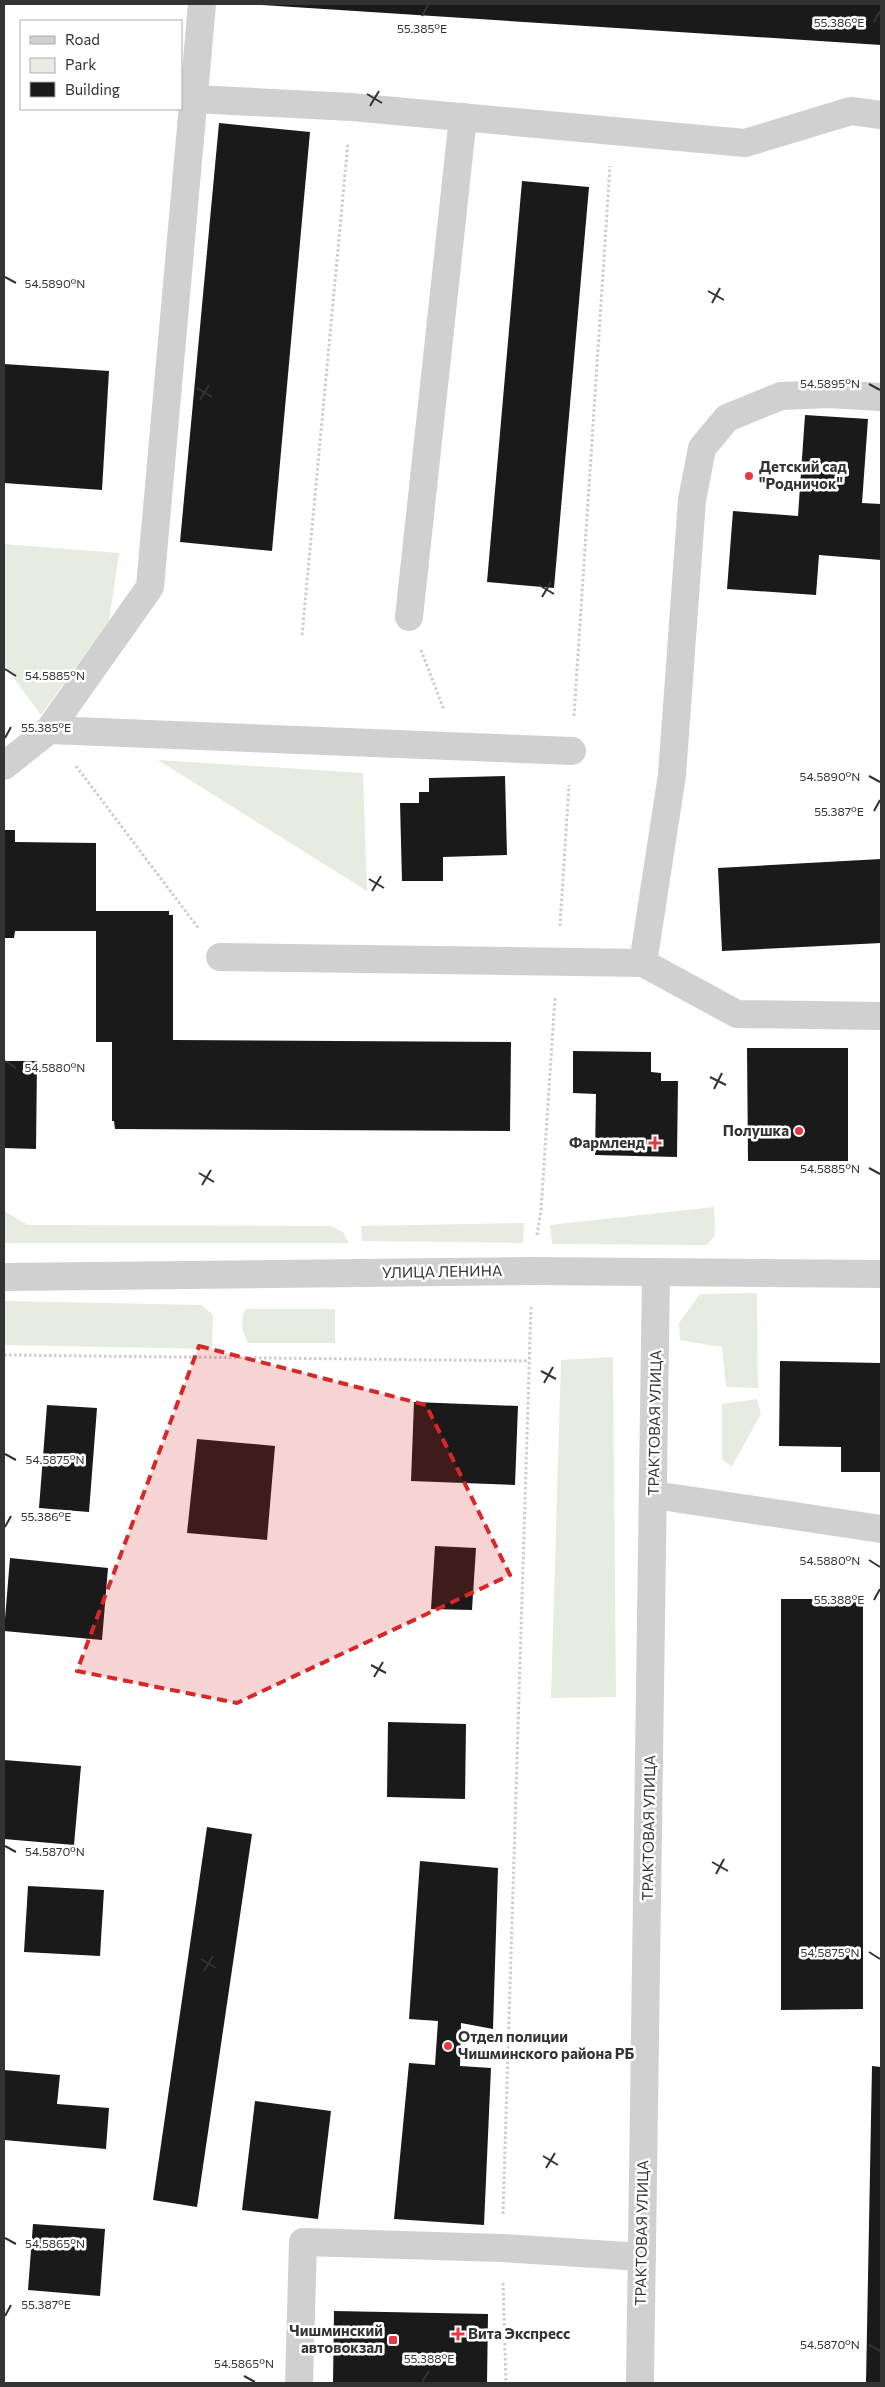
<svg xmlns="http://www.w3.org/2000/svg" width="885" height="2387" viewBox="0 0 885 2387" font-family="Commissioner,sans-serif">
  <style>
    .green { fill: #e6ecdf }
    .building { fill: #1a1a1a }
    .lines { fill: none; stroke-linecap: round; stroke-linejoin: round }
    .path { stroke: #cdcdcd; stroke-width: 3; stroke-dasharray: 2.5 2.5; stroke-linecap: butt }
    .minor { stroke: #d0d0d0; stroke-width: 28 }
    .marked { fill: #d62828; fill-opacity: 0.2; stroke: #d62828; stroke-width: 4; stroke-dasharray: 10 6; stroke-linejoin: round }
    .ticks { fill: none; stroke: #333; stroke-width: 2 }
    .poi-dot { fill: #e63946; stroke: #fff; stroke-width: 2 }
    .labels { text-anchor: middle; stroke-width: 5; stroke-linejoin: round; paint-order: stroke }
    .poi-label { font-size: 15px; font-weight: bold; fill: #333; stroke: #fff; text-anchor: start }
    .street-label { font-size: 15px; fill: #333; stroke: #fff }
    .ticks-label { font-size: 12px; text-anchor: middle; fill: #333; stroke: #fff; stroke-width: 5; stroke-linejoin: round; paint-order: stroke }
  </style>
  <rect width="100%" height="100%" fill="#fff"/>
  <g class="green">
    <path d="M4 544 119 553 109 621 41 715 4 665Z"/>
    <path d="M158 760 363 773 367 891Z"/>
    <path d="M714 1207 715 1235 707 1245 552 1244 550 1225Z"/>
    <path d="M4 1211 28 1225 330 1226 343 1232 349 1243H4Z"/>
    <path d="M524 1223 523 1243 362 1241 361 1226Z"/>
    <path d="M757 1293 758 1388 726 1387 722 1347 680 1340 679 1323 700 1294Z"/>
    <path d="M4 1301 201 1305 213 1315 212 1349 4 1345Z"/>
    <path d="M246 1309H335V1343H248C242 1331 239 1320 246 1309Z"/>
    <path d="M613 1357 616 1697 551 1698 561 1360Z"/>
    <path d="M757 1399 761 1414 732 1466 722 1460V1404Z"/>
  </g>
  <g class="building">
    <path d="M262 4H881V45L262 5Z"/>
    <path d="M219 123 310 132 272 551 180 542Z"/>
    <path d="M522 181 589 187 554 588 487 582Z"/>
    <path d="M4 364 109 371 102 490 4 483Z"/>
    <path d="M805 415 868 419 862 503 881 504V560L819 555 816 595 727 589 733 511 798 516Z"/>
    <path d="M505 776 507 855 443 857V881H402L400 803H419V792H429V778Z"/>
    <path d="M4 830H15V842L96 843V911H169V915H173V1040L511 1042 510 1131 115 1129 114 1121H112V1042H96V931H15L14 938H4Z"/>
    <path d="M881 859V943L722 951 718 868Z"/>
    <path d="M747 1048H848V1161H748Z"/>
    <path d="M573 1051 651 1052V1072L661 1073V1081H678L677 1157 595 1155 596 1094 573 1093Z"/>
    <path d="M4 1061H37L36 1149 4 1148Z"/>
    <path d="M780 1361 881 1363V1472H841V1447L779 1446Z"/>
    <path d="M414 1402 518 1406 515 1485 411 1481Z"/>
    <path d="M47 1405 97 1408 89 1512 39 1508Z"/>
    <path d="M197 1439 275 1446 267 1540 187 1533Z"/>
    <path d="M435 1546 476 1548 472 1610 431 1609Z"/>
    <path d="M10 1558 108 1568 102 1640 4 1631Z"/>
    <path d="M781 1599H863V2009L781 2010Z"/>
    <path d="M388 1722 466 1724 465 1799 387 1797Z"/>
    <path d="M4 1760 81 1766 74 1845 4 1839Z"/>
    <path d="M207 1827 252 1834 197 2207 153 2200Z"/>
    <path d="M420 1861 498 1868 493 2029 461 2023 460 2066 491 2068 484 2225 394 2219 409 2063 435 2065 438 2021 409 2019Z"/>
    <path d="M28 1886 104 1890 100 1956 24 1952Z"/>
    <path d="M872 2066 881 2067V2383H866Z"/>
    <path d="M4 2070 60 2075 57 2104 109 2108 106 2149 4 2140Z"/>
    <path d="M255 2101 331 2111 318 2219 242 2210Z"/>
    <path d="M33 2224 105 2229 100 2296 28 2290Z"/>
    <path d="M334 2311 488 2314 487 2383H333Z"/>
  </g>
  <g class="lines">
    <g class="path">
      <path d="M302 635 348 142"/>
      <path d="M421 650 444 710"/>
      <path d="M574 716 610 166"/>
      <path d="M76 766 199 929"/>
      <path d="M560 926 569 785"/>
      <path d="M537 1235 541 1210 555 997"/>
      <path d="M4 1355 529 1361"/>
      <path d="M503 2214 531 1306"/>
      <path d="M503 2283 506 2383"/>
    </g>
    <g class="minor">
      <path d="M195 99 351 107 745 143 851 111 881 115"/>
      <path d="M409 617 463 117"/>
      <path d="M49 730 572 751"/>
      <path d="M4 766 49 730 150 587 202 4"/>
      <path d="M220 957 643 963 737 1014 881 1016"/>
      <path d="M643 963 672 775 692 500 702 448 727 418 781 396 829 394 881 397"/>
      <path d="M4 1277 532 1271 881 1274"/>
      <path d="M654 1495 881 1529"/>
      <path d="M299 2383 303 2242 502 2248 642 2257"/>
      <path d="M640 2383 656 1273"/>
    </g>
  </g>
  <path class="marked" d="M199 1346 426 1405 510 1575 237 1703 77 1671Z"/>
  <path class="ticks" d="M422 16 428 5M874 22 880 11M367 94 382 103M370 106 379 91M5 277 16 283M708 291 724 300M712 303 720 288M869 384 880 390M197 388 212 397M200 400 209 385M539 585 554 594M542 597 551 582M5 669 16 676M5 738 11 727M869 776 880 782M874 811 880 800M369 879 384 888M372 891 381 876M5 1061 16 1068M710 1077 726 1085M714 1089 722 1073M869 1168 880 1174M199 1173 214 1182M202 1185 211 1170M541 1371 556 1379M544 1383 553 1367M5 1454 16 1460M5 1527 11 1516M869 1560 880 1567M874 1600 880 1589M371 1665 386 1673M374 1677 383 1662M5 1846 16 1852M712 1862 728 1871M716 1874 724 1859M869 1952 880 1959M201 1959 216 1968M204 1971 213 1956M543 2156 558 2165M546 2168 555 2153M5 2238 16 2244M5 2316 11 2305M869 2345 880 2351M244 2376 255 2382M422 2382 429 2371"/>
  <g class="poi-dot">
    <circle cx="749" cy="476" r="5"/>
    <circle cx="799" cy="1131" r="5"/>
    <path d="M652.5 1135.5h5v5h5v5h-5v5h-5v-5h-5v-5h5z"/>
    <circle cx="448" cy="2046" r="5"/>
    <path d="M455.5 2326.5h5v5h5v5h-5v5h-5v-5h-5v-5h5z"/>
    <rect x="388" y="2335" width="10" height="10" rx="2.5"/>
  </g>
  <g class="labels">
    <g class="poi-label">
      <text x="759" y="472">Детский сад<tspan x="759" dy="17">"Родничок"</tspan></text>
      <text x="789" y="1136" text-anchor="end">Полушка</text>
      <text x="645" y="1148" text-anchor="end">Фармленд</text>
      <text x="458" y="2042">Отдел полиции<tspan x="458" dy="17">Чишминского района РБ</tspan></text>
      <text x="383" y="2336" text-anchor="end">Чишминский<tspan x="383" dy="17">автовокзал</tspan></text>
      <text x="468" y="2339">Вита Экспресс</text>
    </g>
    <g class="street-label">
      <text transform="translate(442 1272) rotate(-1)" y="5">УЛИЦА ЛЕНИНА</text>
      <text transform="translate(655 1423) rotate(-89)" y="5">ТРАКТОВАЯ УЛИЦА</text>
      <text transform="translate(649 1828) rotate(-89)" y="5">ТРАКТОВАЯ УЛИЦА</text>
      <text transform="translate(642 2233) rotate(-89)" y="5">ТРАКТОВАЯ УЛИЦА</text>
    </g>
  </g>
  <g class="ticks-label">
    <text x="839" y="27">55.386°E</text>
    <text x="422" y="33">55.385°E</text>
    <text x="55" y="288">54.5890°N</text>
    <text x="830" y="388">54.5895°N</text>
    <text x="55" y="680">54.5885°N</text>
    <text x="46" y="732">55.385°E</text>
    <text x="830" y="781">54.5890°N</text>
    <text x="839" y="816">55.387°E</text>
    <text x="55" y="1072">54.5880°N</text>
    <text x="830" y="1173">54.5885°N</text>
    <text x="55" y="1464">54.5875°N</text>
    <text x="46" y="1521">55.386°E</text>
    <text x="830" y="1565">54.5880°N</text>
    <text x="839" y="1604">55.388°E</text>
    <text x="55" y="1856">54.5870°N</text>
    <text x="830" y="1957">54.5875°N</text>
    <text x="55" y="2248">54.5865°N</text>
    <text x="46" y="2309">55.387°E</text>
    <text x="830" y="2349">54.5870°N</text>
    <text x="429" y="2363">55.388°E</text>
    <text x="244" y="2368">54.5865°N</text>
  </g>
  <rect width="885" height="2387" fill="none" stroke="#333333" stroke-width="10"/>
  <rect x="20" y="20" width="162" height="90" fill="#ffffff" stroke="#adadad"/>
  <rect x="30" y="36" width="25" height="8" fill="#d0d0d0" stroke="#adadad"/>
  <text x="65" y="45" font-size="15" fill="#333333">Road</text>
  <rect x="30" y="58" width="25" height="15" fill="#e6ecdf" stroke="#adadad"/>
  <text x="65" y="70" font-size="15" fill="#333333">Park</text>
  <rect x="30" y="82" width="25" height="15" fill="#1a1a1a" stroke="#adadad"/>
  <text x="65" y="95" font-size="15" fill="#333333">Building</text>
</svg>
